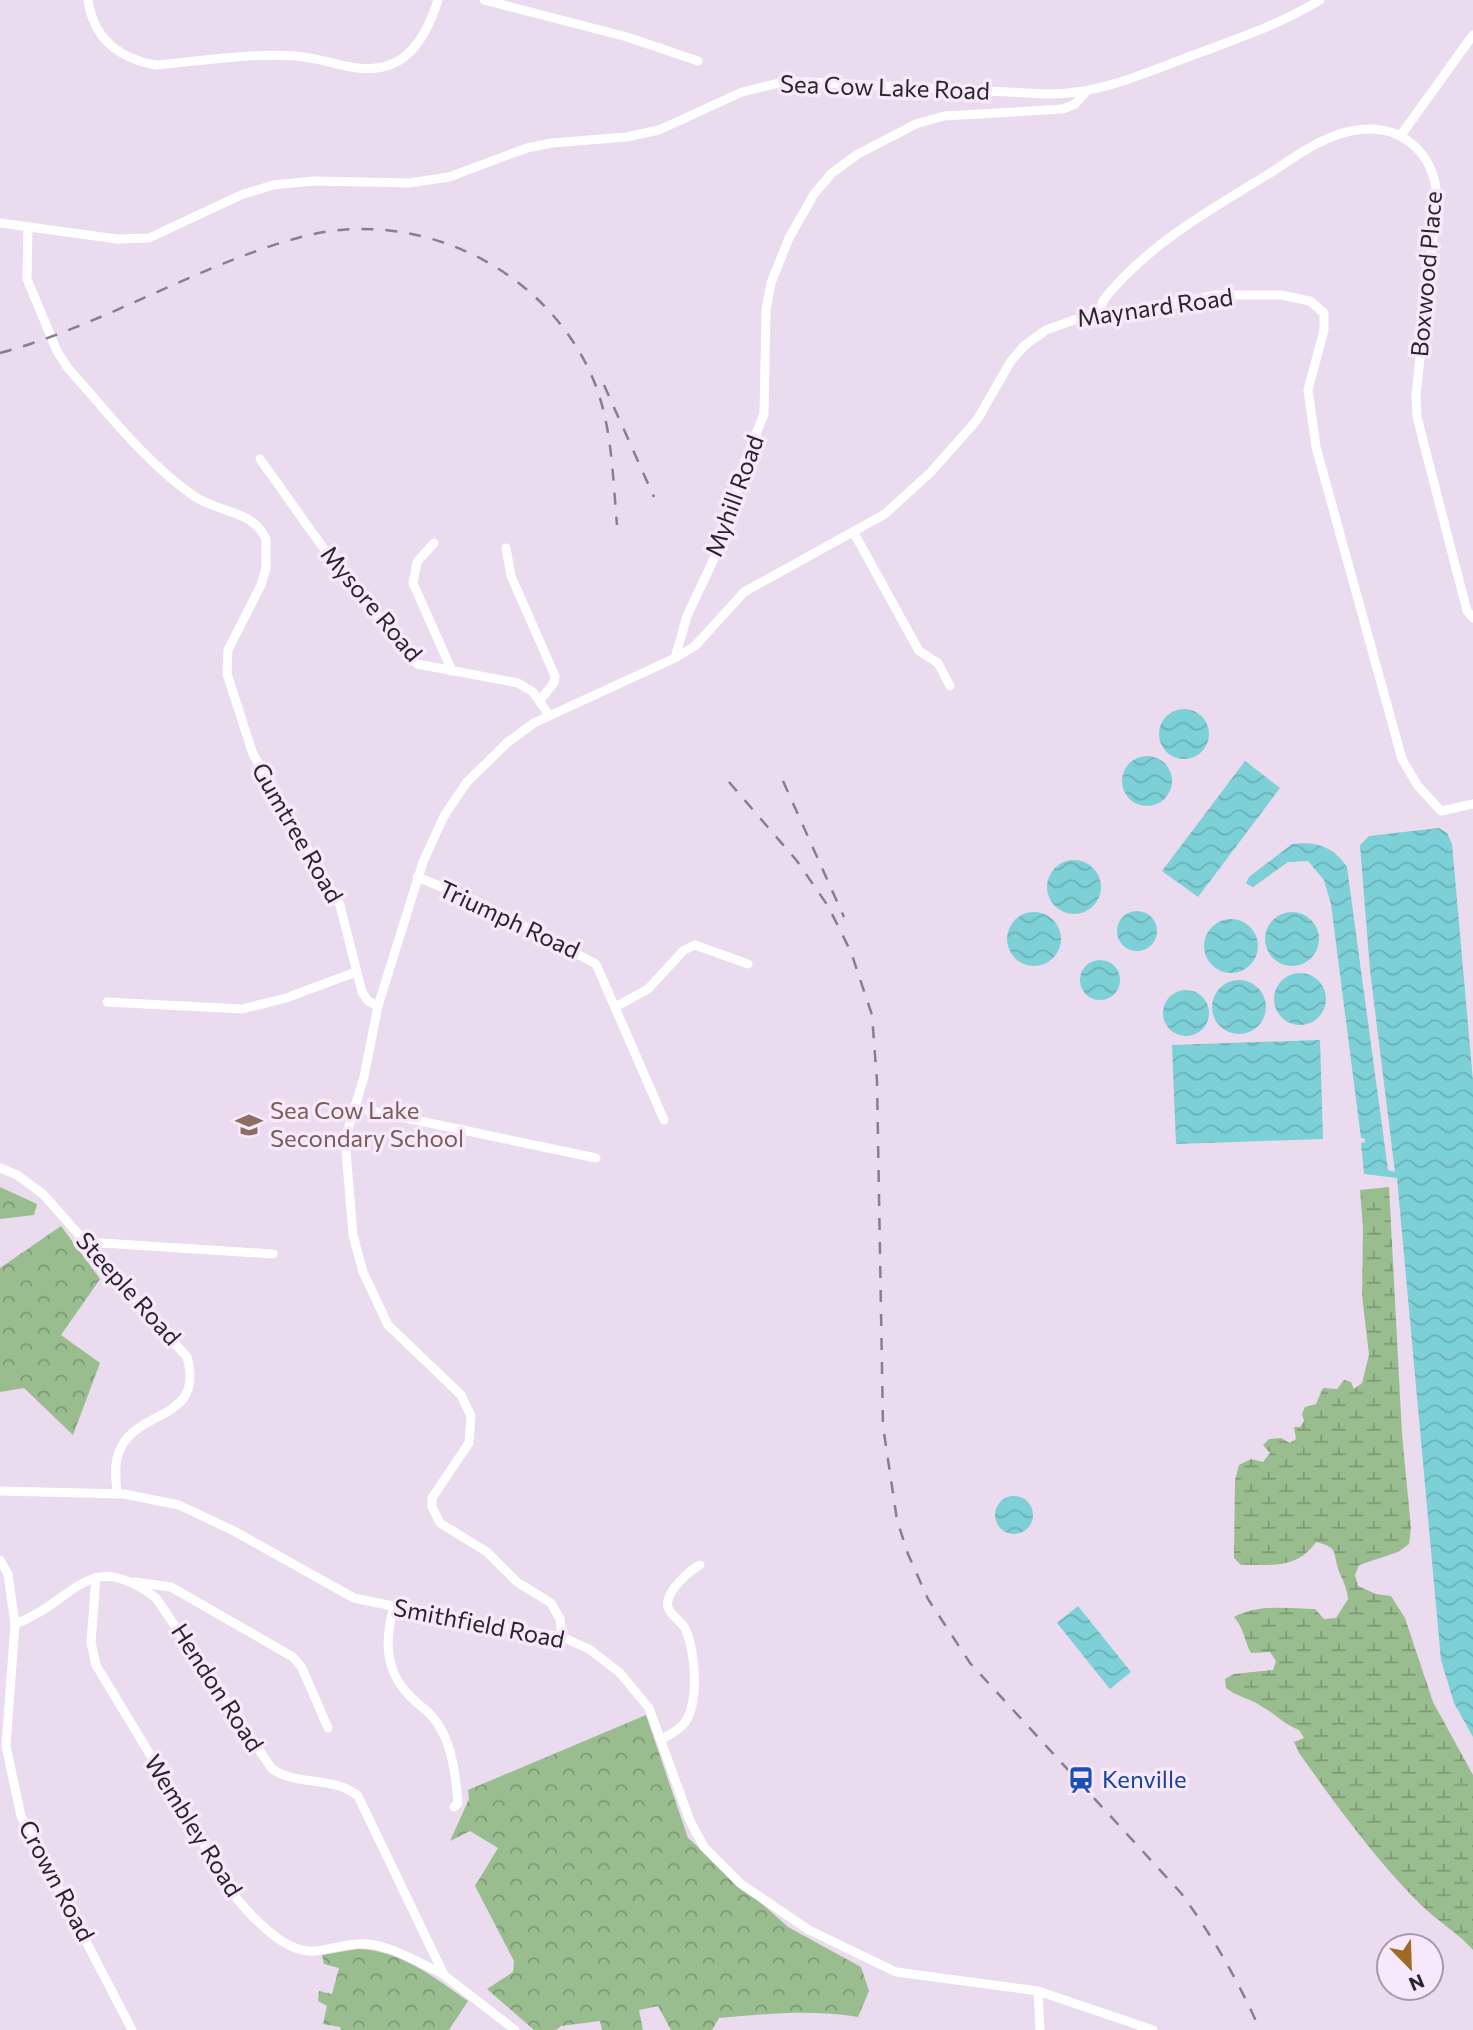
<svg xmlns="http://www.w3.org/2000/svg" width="1473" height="2030" viewBox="0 0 1473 2030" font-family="Commissioner,sans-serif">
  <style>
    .forest { fill: url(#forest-crowns) }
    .wetland { fill: url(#wetland-marsh) }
    .water { fill: url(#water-waves) }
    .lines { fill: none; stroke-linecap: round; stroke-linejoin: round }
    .minor { stroke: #fff; stroke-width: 9 }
    .rail { stroke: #897f8c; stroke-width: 2.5; stroke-dasharray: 12 12; stroke-linecap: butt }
    .labels { text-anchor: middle; stroke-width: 7; stroke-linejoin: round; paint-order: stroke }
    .street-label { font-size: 24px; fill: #2a252c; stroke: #f7e9fb }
    .education-label { font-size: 24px; fill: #785e54; stroke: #f7e9fb; text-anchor: start }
    .transit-label { font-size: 24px; fill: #164399; stroke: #f7e9fb; text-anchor: start }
  </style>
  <defs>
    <pattern id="forest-crowns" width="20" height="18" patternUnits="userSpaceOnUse" patternTransform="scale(1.75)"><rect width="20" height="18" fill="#99bd8f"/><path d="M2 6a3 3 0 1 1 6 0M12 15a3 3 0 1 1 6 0" fill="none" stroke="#7d9975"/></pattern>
    <pattern id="wetland-marsh" width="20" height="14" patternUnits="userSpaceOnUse" patternTransform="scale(1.75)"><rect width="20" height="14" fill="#99bd8f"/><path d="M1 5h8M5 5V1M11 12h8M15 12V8" fill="none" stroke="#7d9975"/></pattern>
    <pattern id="water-waves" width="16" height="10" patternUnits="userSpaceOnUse" patternTransform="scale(1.75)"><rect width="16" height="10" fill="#7cd0d6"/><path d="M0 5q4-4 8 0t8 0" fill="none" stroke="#6bb2b8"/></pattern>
  </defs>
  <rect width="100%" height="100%" fill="#eadbee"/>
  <g class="forest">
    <path d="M0 1187 37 1204 34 1215 0 1219Z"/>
    <path d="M61 1226 100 1279 61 1335 100 1363 73 1435 24 1388 0 1392V1268Z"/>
    <path d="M646 1715 688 1838 788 1927 861 1967 869 1991 858 2017C811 2009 766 2014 719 2018L712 2030H671L658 2006 639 2010 643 2030H602L600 2021 561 2026 556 2030H534L487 1989 513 1972 514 1961 475 1886 498 1848 470 1831 450 1841 469 1799 468 1790Z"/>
    <path d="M358 1949C400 1950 435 1978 468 2001L449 2030H341L340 2027 323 2024 327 2006 318 2001 319 1991 332 1994 339 1968 324 1964 322 1955Z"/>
  </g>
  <path class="wetland" d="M1389 1187 1402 1434 1411 1528 1409 1544 1398 1552 1359 1565 1355 1575 1358 1586 1376 1594 1391 1596 1405 1618 1433 1702 1473 1775V1950C1457 1932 1437 1921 1420 1904 1374 1858 1337 1806 1299 1753L1294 1742 1304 1738 1299 1730C1283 1724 1276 1714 1261 1706 1250 1698 1237 1697 1226 1688L1225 1679 1234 1674 1273 1670 1276 1661 1270 1652 1251 1653C1244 1640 1244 1628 1234 1617 1257 1604 1289 1608 1315 1609L1324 1619 1336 1618 1348 1599C1347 1588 1343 1581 1339 1571 1332 1552 1340 1548 1316 1542 1296 1570 1272 1564 1241 1565L1234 1558 1235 1480 1239 1465 1251 1459 1263 1462 1270 1453 1263 1445 1269 1439 1281 1438 1290 1443 1296 1439 1294 1427H1300L1304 1421 1302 1414 1305 1407 1316 1404 1323 1388 1337 1389 1344 1380 1351 1382 1354 1389 1362 1383 1369 1355 1362 1295 1363 1228 1360 1190Z"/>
  <g class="water">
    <circle cx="1184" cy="734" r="25"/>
    <circle cx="1147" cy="781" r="25"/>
    <path d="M1245 761 1280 788 1198 897 1162 871Z"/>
    <path d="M1439 828 1447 833 1452 844 1473 1081V1737L1454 1703 1441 1660 1397 1178 1364 1174 1361 1143 1365 1142V1139L1361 1138 1331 904 1324 880 1308 861 1288 862 1253 887 1246 883 1249 877 1292 844C1316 841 1334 847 1347 867L1388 1170 1395 1172 1370 970 1360 845 1369 836Z"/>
    <circle cx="1074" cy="887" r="27"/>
    <circle cx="1137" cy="931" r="20"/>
    <circle cx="1034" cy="939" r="27"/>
    <circle cx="1292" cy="939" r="27"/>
    <circle cx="1231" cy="946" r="27"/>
    <circle cx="1100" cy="980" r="20"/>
    <circle cx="1300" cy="999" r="26"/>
    <circle cx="1239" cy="1007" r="27"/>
    <circle cx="1186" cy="1013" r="23"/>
    <path d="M1320 1040 1323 1139 1176 1144 1172 1045Z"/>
    <circle cx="1014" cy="1515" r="19"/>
    <path d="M1078 1606 1131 1672 1110 1689 1057 1623Z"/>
  </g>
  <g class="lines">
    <g class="minor">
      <path d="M88 0C94 39 118 58 156 65 201 61 249 53 294 56 316 57 336 65 357 68 405 74 425 40 438 0"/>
      <path d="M484 0 627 37 698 61"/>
      <path d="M1401 135 1473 35"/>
      <path d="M0 223 117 239 149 238 241 195 273 185 313 181 409 183 449 177 527 148 552 143 626 137 659 130 742 92 787 81 1046 94C1100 95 1147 72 1196 54 1239 38 1281 24 1320 0"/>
      <path d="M28 228 27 279 57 351 68 368C107 412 146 463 194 496 218 513 252 509 266 539V568L261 585 228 650 227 674 253 754 340 905 362 992 368 1001 378 1006"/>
      <path d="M1099 315 1103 301 1110 292C1154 241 1210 210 1267 175 1293 158 1321 137 1351 131 1399 121 1435 151 1437 199L1416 396 1417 417 1467 611 1473 618"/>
      <path d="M260 459 334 563 417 664 518 683 533 692 549 715"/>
      <path d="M854 533 919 651 938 663 950 686"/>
      <path d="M434 543 417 562 413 583 452 671"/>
      <path d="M506 548 511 576 555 676 554 683 540 700"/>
      <path d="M675 658 695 646 744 592 885 514 931 472 977 420 1011 361 1024 346 1046 330 1085 316 1136 312 1216 295H1281L1310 301 1324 313V330L1308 390 1316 447 1402 759 1418 786 1441 811 1473 804"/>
      <path d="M417 877 474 900 596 964 664 1120"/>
      <path d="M107 1002 242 1009 286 998 356 972"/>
      <path d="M617 1006 648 989 684 950 695 945 748 964"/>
      <path d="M353 1107 596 1158"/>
      <path d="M0 1168 17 1175 43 1194 187 1357C206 1424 132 1407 118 1455 114 1467 116 1481 117 1493"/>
      <path d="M88 1245 102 1243 273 1254"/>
      <path d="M0 1491 124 1494 179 1505 232 1530 354 1598 460 1620 562 1637 589 1649 620 1673 649 1708 690 1821 704 1847 741 1884 809 1930 896 1972 1038 1991 1153 2030"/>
      <path d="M0 1560 8 1574 15 1624 6 1746 21 1816 132 2030"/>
      <path d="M96 1577 91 1642 96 1665 237 1899C254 1919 286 1954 315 1951 333 1949 350 1942 368 1944 394 1947 419 1963 443 1974"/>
      <path d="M135 1582 171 1587 293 1657 302 1668 328 1728"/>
      <path d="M394 1607C385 1638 384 1668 408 1694 420 1708 429 1708 441 1729 453 1751 456 1779 458 1803L454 1807"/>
      <path d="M15 1624C75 1602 88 1546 156 1598L272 1769C299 1787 332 1775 358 1796L444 1975 515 2030"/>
      <path d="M562 1637 560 1619 551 1603 517 1582 487 1552 440 1523 432 1507V1498L469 1443 471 1416 461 1395 388 1325 363 1272 353 1235 345 1139 364 1077 378 1006 423 862 444 816 467 782 508 742 534 723 675 658 687 616 728 529 741 471 764 414 766 310 771 283 789 238 814 194 832 173 858 154 916 124 944 116 1063 109 1075 104 1085 93"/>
      <path d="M662 1739C671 1734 682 1728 687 1719 699 1697 695 1650 685 1628 681 1621 670 1615 668 1607 664 1593 689 1571 700 1565"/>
      <path d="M1038 1991 1040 2030"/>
    </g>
    <g class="rail">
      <path d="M0 353C104 325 197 265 301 237 421 205 554 272 597 389 612 431 613 480 617 525"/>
      <path d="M604 385 654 497"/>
      <path d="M783 781 844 917"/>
      <path d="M729 782 797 861 828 906 851 952 872 1015 877 1081 883 1426 897 1520 908 1554 928 1599 970 1663 1181 1893C1213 1937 1238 1980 1260 2030"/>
    </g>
  </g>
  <defs>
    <symbol id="school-bare" viewBox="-9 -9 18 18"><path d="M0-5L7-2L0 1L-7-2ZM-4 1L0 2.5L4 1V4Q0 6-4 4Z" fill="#8d6e63" stroke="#f7e9fb" stroke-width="2.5" paint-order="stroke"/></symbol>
    <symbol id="station-bare" viewBox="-9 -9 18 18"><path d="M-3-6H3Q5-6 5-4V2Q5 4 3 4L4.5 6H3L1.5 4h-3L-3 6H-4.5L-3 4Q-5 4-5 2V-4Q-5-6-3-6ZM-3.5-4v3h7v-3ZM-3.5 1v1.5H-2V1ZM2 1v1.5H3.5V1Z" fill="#1a4fb4" stroke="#f7e9fb" stroke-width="2.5" paint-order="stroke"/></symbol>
  </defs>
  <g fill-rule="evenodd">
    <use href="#school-bare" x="230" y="1106" width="38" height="38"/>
    <use href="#station-bare" x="1062" y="1761" width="38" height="38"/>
  </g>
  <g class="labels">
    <g class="street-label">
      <text transform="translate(885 88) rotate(2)" y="8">Sea Cow Lake Road</text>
      <text transform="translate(1427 274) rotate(-85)" y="8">Boxwood Place</text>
      <text transform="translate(1155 308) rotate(-8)" y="8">Maynard Road</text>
      <text transform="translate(735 496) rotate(-70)" y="8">Myhill Road</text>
      <text transform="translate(371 604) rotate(50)" y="8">Mysore Road</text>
      <text transform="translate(297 833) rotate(60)" y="8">Gumtree Road</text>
      <text transform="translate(509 920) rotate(25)" y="8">Triumph Road</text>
      <text transform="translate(128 1289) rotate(48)" y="8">Steeple Road</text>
      <text transform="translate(479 1624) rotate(11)" y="8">Smithfield Road</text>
      <text transform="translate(217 1688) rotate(57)" y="8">Hendon Road</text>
      <text transform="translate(193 1826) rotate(58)" y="8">Wembley Road</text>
      <text transform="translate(56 1881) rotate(62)" y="8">Crown Road</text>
    </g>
    <g class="education-label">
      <text x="270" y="1119">Sea Cow Lake<tspan x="270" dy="28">Secondary School</tspan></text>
    </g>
    <g class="transit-label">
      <text x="1102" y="1788">Kenville</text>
    </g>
  </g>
  <g transform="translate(1410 1967) rotate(157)"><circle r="33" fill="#f7e9fb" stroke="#a59ba8" stroke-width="2"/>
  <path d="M0-5L12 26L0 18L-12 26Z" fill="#a06a24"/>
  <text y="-10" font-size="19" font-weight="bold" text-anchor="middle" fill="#2a252c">N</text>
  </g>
</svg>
